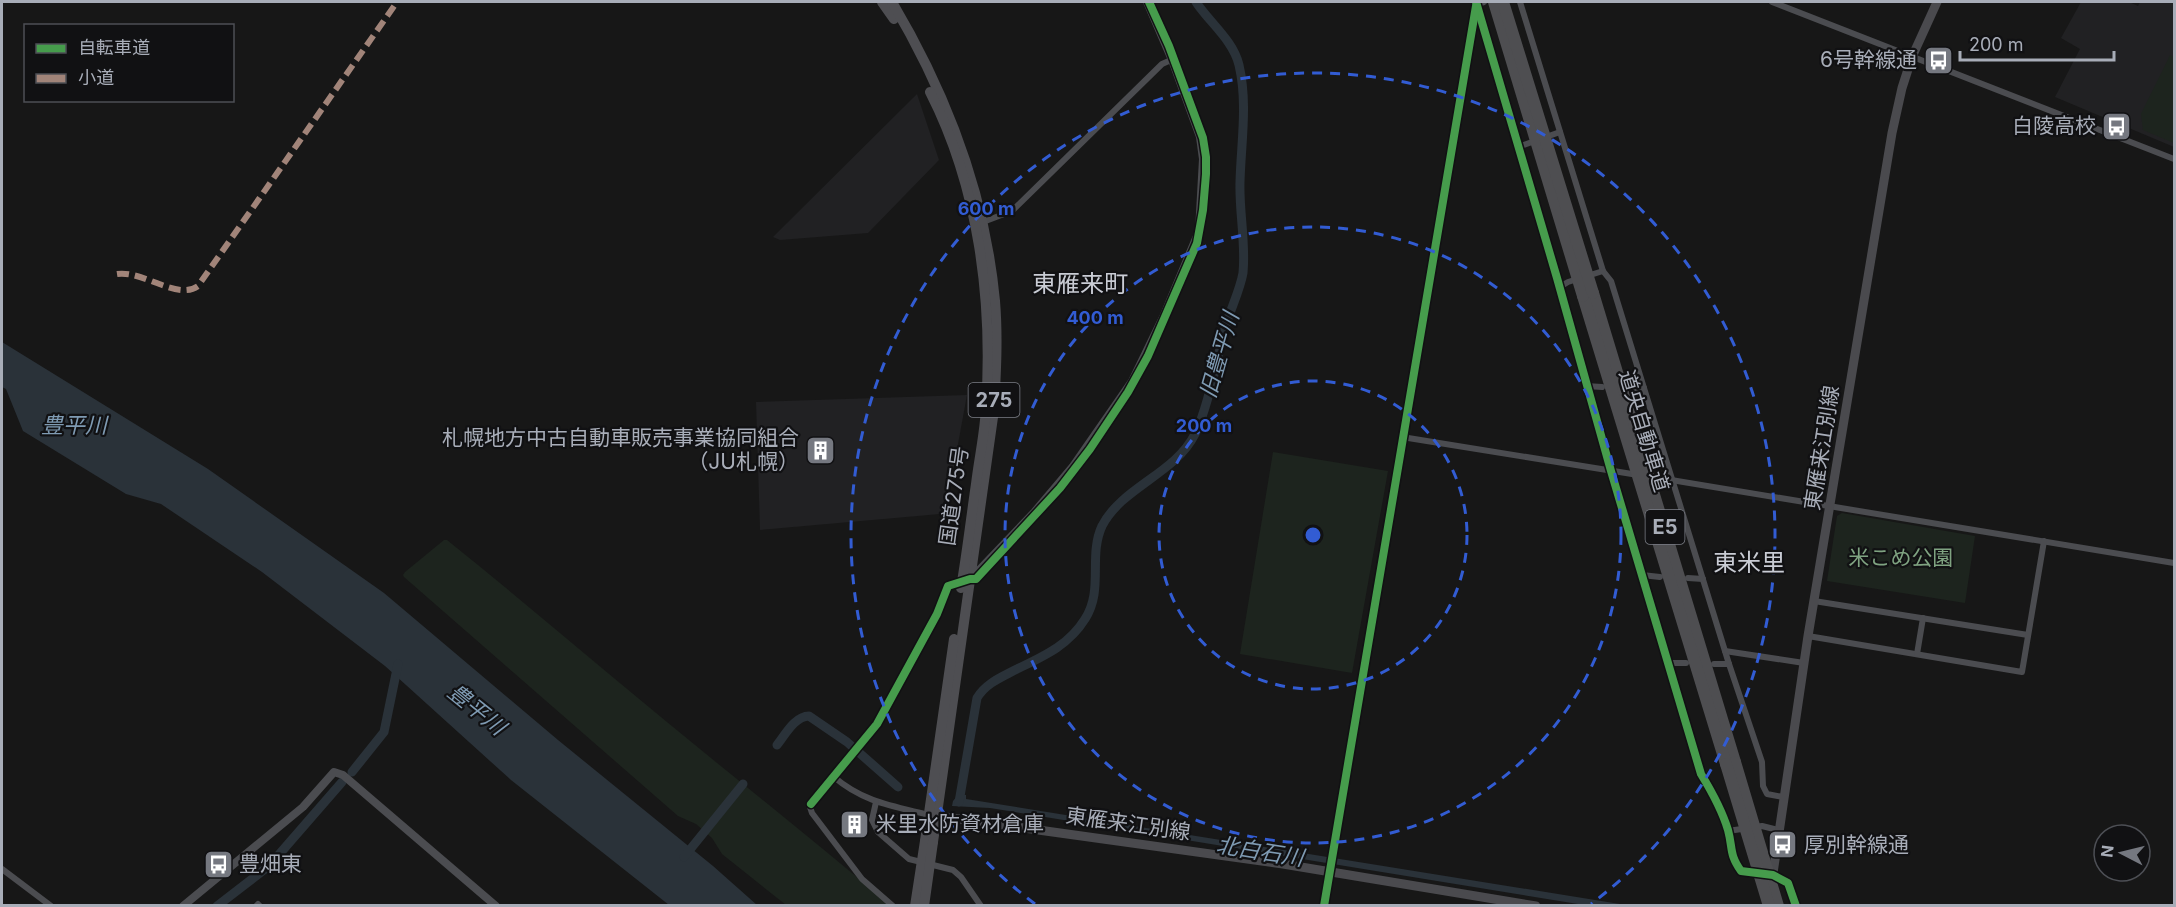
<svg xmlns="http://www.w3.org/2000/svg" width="2176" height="907" viewBox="0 0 2176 907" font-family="Inter,'Noto Sans JP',sans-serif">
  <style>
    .built { fill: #212123 }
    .green { fill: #1d241e }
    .water { fill: #2a3239 }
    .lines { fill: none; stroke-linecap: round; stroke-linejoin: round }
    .river { stroke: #2a3239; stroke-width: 9 }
    .minor { stroke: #4b4c50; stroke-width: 6 }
    .tertiary { stroke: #4b4c50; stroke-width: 8 }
    .secondary { stroke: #4a4a4e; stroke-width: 9 }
    .trunk { stroke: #4e4e52; stroke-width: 10 }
    .motorway { stroke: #4e4e51; stroke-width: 12 }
    .trunk-bridge { stroke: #4e4e52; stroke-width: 10 }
    .motorway-bridge { stroke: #4e4e51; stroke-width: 12 }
    .quiet { stroke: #a18479; stroke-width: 6; stroke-dasharray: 12 6; stroke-linecap: butt }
    .cycleway-casing { stroke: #111113; stroke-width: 11 }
    .cycleway { stroke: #469c4c; stroke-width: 8 }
    .ring { fill: none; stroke: #325cd3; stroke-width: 3; stroke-dasharray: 10 8 }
    .labels { text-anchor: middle; stroke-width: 4.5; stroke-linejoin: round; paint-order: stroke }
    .shield { fill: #111113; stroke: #7b7e86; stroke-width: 1.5 }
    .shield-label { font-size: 20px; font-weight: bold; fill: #a8adb8 }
    .poi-label { font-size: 21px; fill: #a8adb8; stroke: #111113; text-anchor: end }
    .street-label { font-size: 21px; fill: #a8adb8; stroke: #111113 }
    .park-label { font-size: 21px; fill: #7fa381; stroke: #111113 }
    .water-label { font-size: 22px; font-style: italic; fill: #7f9bb3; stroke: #111113 }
    .quarter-label { font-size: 24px; fill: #c9ccd4; stroke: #111113 }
    .centre { fill: #325cd3; stroke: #111113; stroke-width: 3 }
    .ring-label { font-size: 18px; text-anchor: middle; font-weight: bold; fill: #325cd3; stroke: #111113; stroke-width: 4.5; stroke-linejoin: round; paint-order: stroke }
  </style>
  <rect width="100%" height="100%" fill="#171717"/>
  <g class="built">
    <path d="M2081 2H2129L2138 6 2140 2H2174V147L2055 97 2080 49 2061 38Z"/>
    <path d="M917 94 939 160 868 233 780 240 773 237Z"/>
    <path d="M967 395 954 466 940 514 760 530 756 402Z"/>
  </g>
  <g class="green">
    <path d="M2170 55 2174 57V143L2143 130 2141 114Z"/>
    <path d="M1273 452 1388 471 1352 673 1240 654Z"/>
    <path d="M1842 513 1975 536 1965 603 1827 581 1837 516Z"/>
    <path d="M444 540H447C543 617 636 698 732 775 785 818 838 861 890 905H786L722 854 712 838 696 824 678 816 404 577 403 575 405 572Z"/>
  </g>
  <g class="water">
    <path d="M2 342 208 469 384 593 558 740 713 866 757 905H669L511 780 385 666 262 572 161 504 126 494 23 431 6 389 2 387Z"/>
    <path d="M959 794 966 795V799L1626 905H1584L990 808 952 806 953 801Z"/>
  </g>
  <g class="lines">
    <g class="river">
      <path d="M777 745C785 735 795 716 809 716L847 742 898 787"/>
      <path d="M352 772 384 732 398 664"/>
      <path d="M959 802 977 698C986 683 1002 677 1017 669 1044 656 1069 645 1085 619 1104 590 1088 556 1102 526 1122 487 1175 474 1195 434 1209 405 1217 357 1226 325 1231 308 1240 290 1243 273 1246 243 1239 212 1240 182 1241 143 1248 104 1239 65 1233 40 1209 22 1196 2"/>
      <path d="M684 857 743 784"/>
      <path d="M217 906 269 866 342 782"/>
    </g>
    <g class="minor">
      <path d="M1476 2 1557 278 1611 471 1701 774C1712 792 1722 810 1728 830 1733 849 1729 854 1741 871L1760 873"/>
      <path d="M1520 2 1603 271 1611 281 1729 664 1762 762 1763 786 1767 794 1783 797"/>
      <path d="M1772 2 2174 159"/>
      <path d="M1518 147 1560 132"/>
      <path d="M983 222 1012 211 1162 64 1171 60"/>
      <path d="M1558 288 1568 282 1603 271"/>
      <path d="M1586 386 1602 387"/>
      <path d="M1631 388H1644"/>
      <path d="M1402 437 1632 474"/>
      <path d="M1653 477 2174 563"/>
      <path d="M1642 575 1660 577"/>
      <path d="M972 576 1034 511 1072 466 1131 381 1163 315 1198 231 1202 159 1199 137 1171 60 1146 2"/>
      <path d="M1688 578 1703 579"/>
      <path d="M1814 601 2028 635"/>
      <path d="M1808 636 2022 672 2044 541"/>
      <path d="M1725 651 1804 663"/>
      <path d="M1917 654 1923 618"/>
      <path d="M1668 663H1686"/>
      <path d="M1714 664H1729"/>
      <path d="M834 777C863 802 893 806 929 815"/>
      <path d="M876 802 872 820 878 832 909 859 953 870 961 877 981 906"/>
      <path d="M1728 831 1762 826 1778 830"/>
      <path d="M2 869 51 906"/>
      <path d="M1770 874 1788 883 1796 906"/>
      <path d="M256 906 258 904 260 906"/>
      <path d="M893 906 862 879 812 813 810 807 813 800 877 724 937 614 948 586 964 581"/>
      <path d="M1324 906 1471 26 1477 4 1484 2"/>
    </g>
    <path class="tertiary" d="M183 906 303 807 334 772 343 775 496 906"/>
    <g class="secondary">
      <path d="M931 815 1283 864 1536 906"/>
      <path d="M1772 880 1808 636 1892 133 1902 88 1912 57 1937 2"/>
    </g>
    <g class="trunk">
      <path d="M882 2 894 19"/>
      <path d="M892 2C946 93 985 194 995 301 998 337 996 373 994 410L933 842"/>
      <path d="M930 92C979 188 993 301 986 407 985 433 979 458 976 484 971 518 967 553 961 588"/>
      <path d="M925 841 954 639"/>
    </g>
    <g class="motorway">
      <path d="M1593 293 1735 762"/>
      <path d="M1583 296 1726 764"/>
    </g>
    <g class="trunk-bridge">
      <path d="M915 906 925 841"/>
      <path d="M924 906 933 842"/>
    </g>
    <g class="motorway-bridge">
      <path d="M1494 2 1583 296"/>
      <path d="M1503 2 1593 293"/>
      <path d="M1735 762 1778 906"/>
      <path d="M1726 764 1769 906"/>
    </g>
    <path class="quiet" d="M117 274C143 270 177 301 198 286L397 2"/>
    <defs>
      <g id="cycleway">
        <path d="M1476 2 1557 278 1611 471 1701 774C1712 792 1722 810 1728 830 1733 849 1729 854 1741 871L1773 875 1788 883 1796 906"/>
        <path d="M811 804 877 724 937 614 948 586 970 579H976L1060 488 1090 449 1128 392 1148 356 1197 243 1203 210 1206 174V157L1203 138 1169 46 1149 2"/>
        <path d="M1324 906 1476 6"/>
      </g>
    </defs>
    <use href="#cycleway" class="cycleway-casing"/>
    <use href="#cycleway" class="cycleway"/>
  </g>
  <g class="ring">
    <circle cx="1313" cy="535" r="154"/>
    <circle cx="1313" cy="535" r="308"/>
    <path d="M1035 904A462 462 0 1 1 1591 904"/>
  </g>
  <defs>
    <symbol id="bus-square" viewBox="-11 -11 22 22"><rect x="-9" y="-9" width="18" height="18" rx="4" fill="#757880" stroke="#111113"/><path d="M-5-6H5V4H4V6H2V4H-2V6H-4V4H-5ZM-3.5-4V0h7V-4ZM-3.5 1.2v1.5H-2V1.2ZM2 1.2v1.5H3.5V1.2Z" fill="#fff"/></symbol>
    <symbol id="building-square" viewBox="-11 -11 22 22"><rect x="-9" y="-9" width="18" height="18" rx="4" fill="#757880" stroke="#111113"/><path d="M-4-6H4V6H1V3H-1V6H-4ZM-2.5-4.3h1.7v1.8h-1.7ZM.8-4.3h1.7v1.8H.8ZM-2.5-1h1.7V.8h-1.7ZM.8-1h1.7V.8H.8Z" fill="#fff"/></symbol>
  </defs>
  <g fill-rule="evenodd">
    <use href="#bus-square" x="1922" y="44" width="33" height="33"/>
    <use href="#bus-square" x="2100" y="110" width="33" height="33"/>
    <use href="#building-square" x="804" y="434" width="33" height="33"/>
    <use href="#building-square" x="838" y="808" width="33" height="33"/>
    <use href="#bus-square" x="1766" y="828" width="33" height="33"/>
    <use href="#bus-square" x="202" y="848" width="33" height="33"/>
  </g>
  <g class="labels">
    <g class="shield">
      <rect x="968.5" y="383" width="51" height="34" rx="4.5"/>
      <rect x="1645.5" y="510" width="39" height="34" rx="4.5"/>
    </g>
    <g class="shield-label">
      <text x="994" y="407">275</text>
      <text x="1665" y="534">E5</text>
    </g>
    <g class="poi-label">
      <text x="1917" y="67">6号幹線通</text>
      <text x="2096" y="133">白陵高校</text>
      <text x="799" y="445">札幌地方中古自動車販売事業協同組合<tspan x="799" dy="24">（JU札幌）</tspan></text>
      <text x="876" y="831" text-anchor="start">米里水防資材倉庫</text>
      <text x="1804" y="852" text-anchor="start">厚別幹線通</text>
      <text x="239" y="871" text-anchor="start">豊畑東</text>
    </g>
    <g class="street-label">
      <text transform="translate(1644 431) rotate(73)" y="7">道央自動車道</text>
      <text transform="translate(1822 448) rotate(-81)" y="7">東雁来江別線</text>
      <text transform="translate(954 496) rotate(-82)" y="7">国道275号</text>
      <text transform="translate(1128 824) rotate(8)" y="7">東雁来江別線</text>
    </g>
    <g class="park-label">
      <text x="1901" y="565">米こめ公園</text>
    </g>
    <g class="water-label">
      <text transform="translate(1219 355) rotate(-74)" y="8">旧豊平川</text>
      <text x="74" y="433">豊平川</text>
      <text transform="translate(477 709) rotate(39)" y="8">豊平川</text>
      <text transform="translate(1260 851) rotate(9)" y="8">北白石川</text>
    </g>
    <g class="quarter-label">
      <text x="1080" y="292">東雁来町</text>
      <text x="1749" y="571">東米里</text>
    </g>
  </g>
  <circle cx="1313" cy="535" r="9" class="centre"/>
  <g class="ring-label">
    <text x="986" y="215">600 m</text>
    <text x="1095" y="324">400 m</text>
    <text x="1204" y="432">200 m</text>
  </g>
  <rect width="2176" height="907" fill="none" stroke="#a8adb8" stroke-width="6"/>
  <rect x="24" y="24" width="210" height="78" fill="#111113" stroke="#4d4f55" stroke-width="1.5"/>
  <rect x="36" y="44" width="30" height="9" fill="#469c4c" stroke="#4d4f55" stroke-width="1.5"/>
  <text x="78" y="54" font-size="18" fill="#a8adb8">自転車道</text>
  <rect x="36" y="74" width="30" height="9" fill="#a18479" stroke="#4d4f55" stroke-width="1.5"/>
  <text x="78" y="84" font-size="18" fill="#a8adb8">小道</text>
  <g transform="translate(2122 853) rotate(277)"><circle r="28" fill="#111113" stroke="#4d4f55" stroke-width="1.5"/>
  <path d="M0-4.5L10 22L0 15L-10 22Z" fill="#757880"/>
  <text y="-9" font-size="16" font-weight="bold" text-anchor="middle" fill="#a8adb8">N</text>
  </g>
  <path d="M1960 51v9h154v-9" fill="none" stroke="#a8adb8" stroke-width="3"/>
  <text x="1969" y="51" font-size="18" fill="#a8adb8" stroke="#111113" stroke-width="4.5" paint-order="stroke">200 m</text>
</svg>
